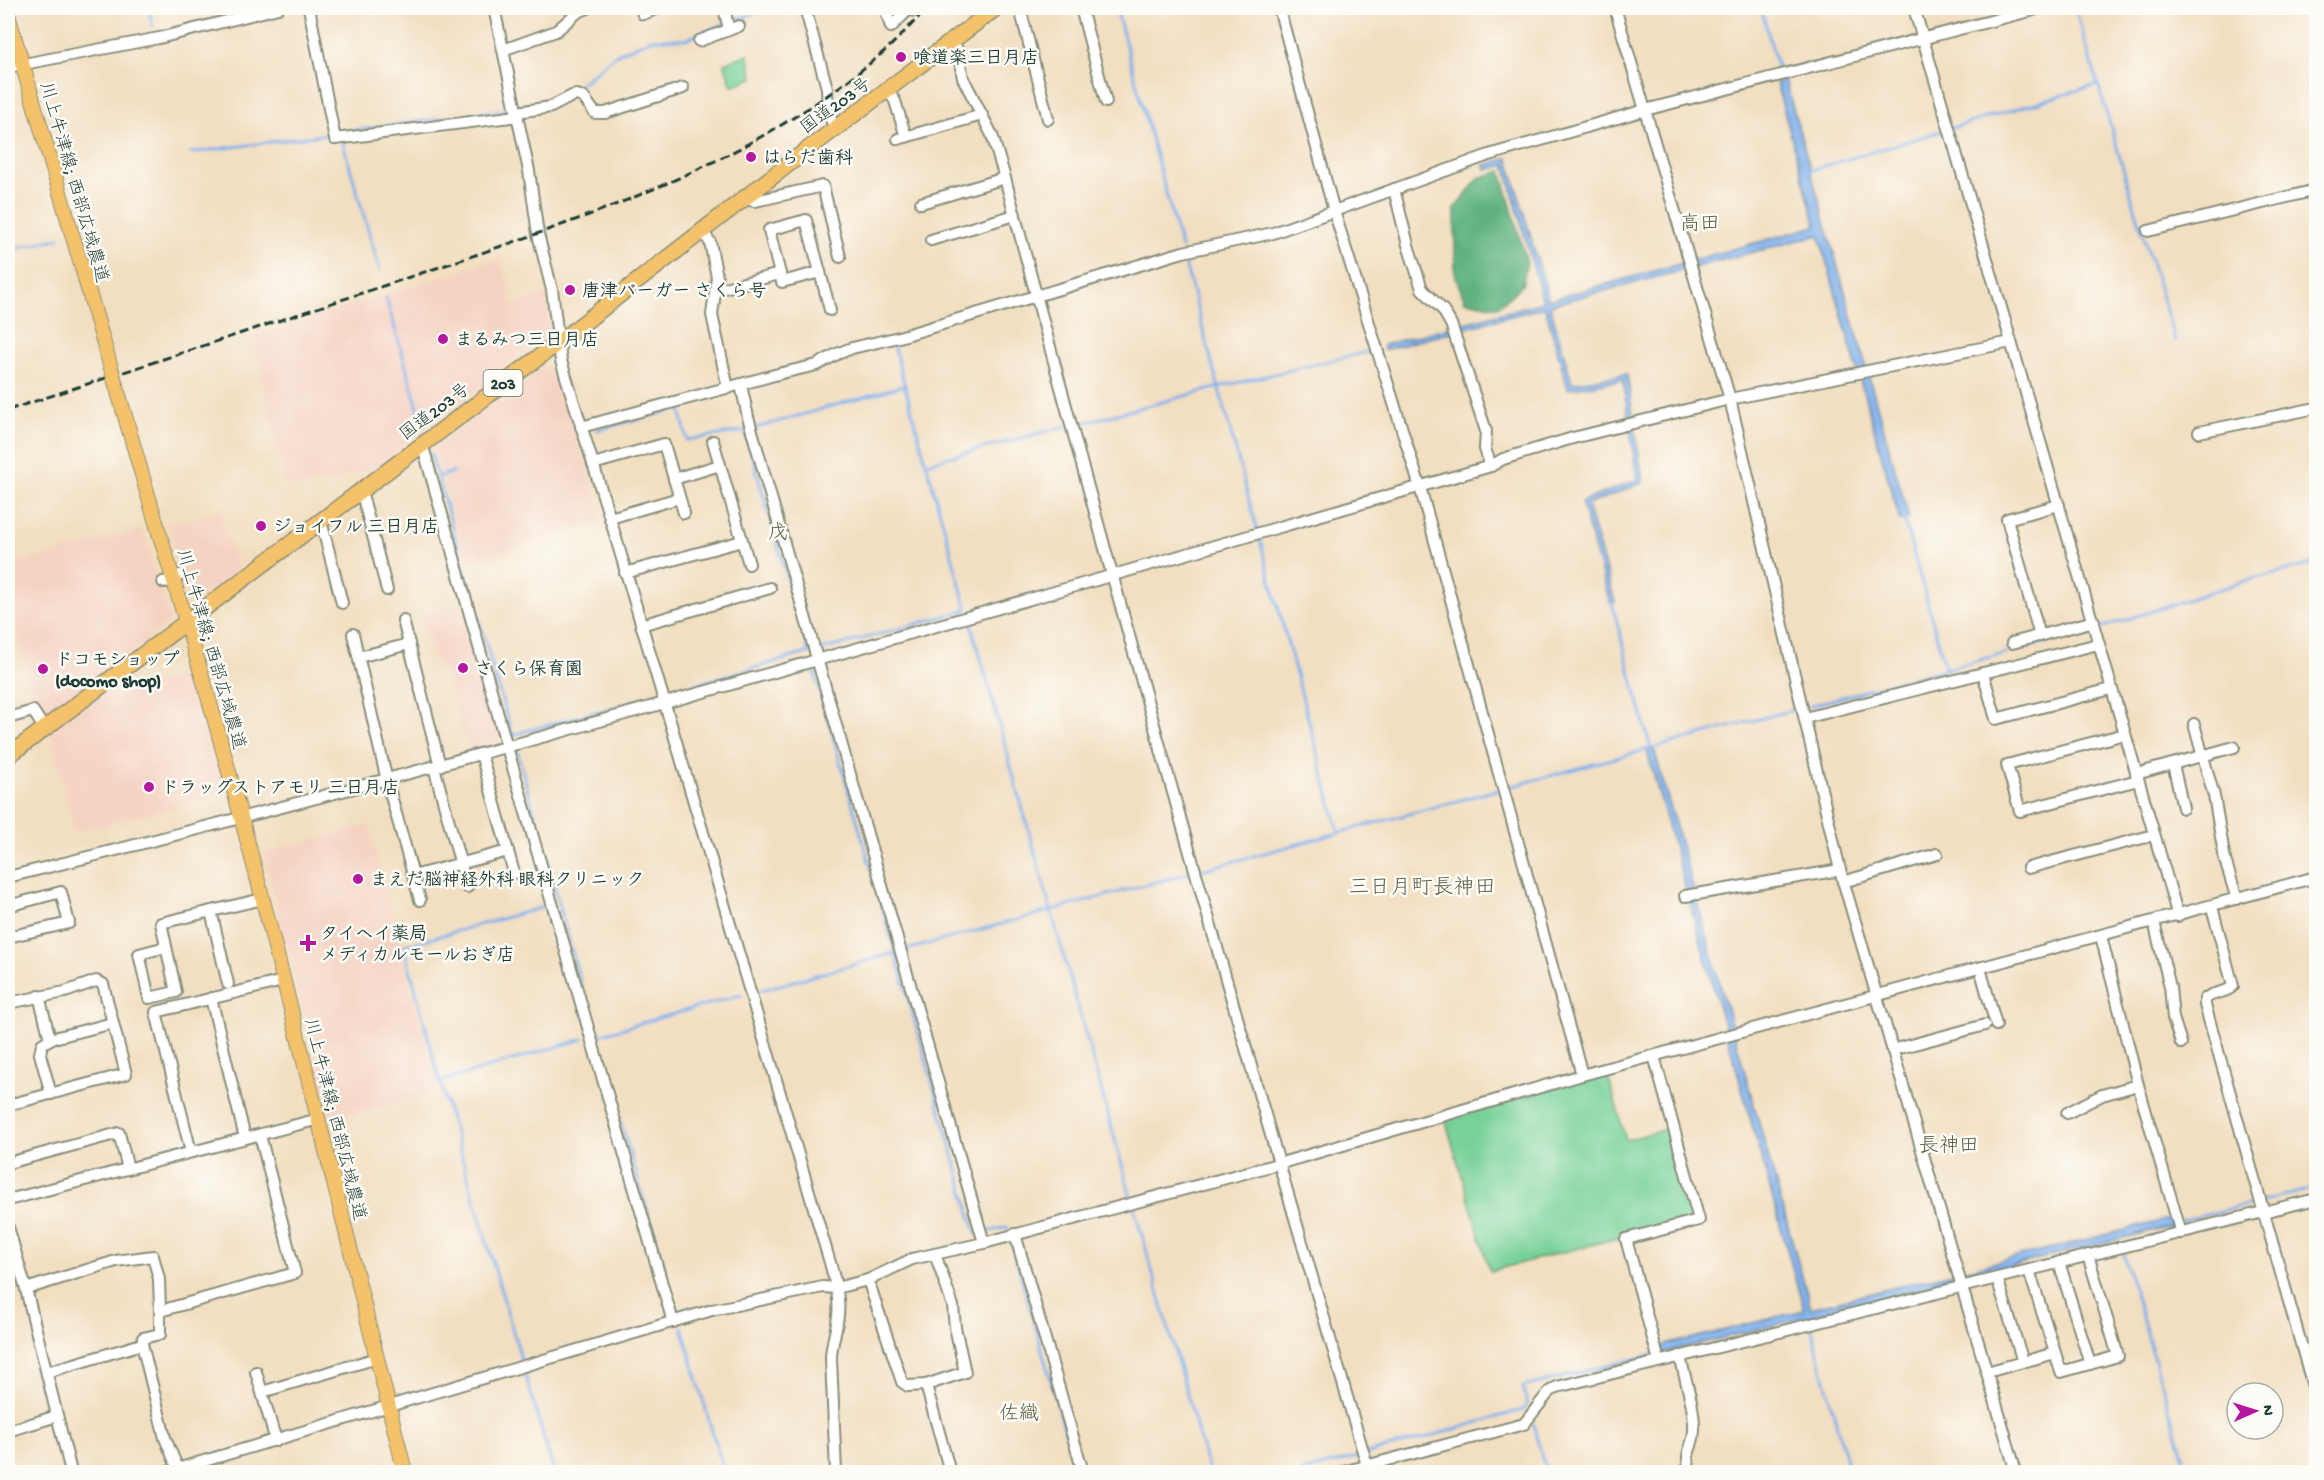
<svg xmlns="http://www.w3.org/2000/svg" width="2324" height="1480" viewBox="0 0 2324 1480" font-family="'Gochi Hand','Klee One',sans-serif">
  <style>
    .built { fill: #f5d3c2 }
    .green { fill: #77d198; stroke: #4b8766; stroke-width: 1.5 }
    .forest { fill: #61b380; stroke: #40785a; stroke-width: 1.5 }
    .water { fill: #81b0eb; stroke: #507690; stroke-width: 1.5 }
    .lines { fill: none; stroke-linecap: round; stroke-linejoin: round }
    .stream { stroke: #81b0eb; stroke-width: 3 }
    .minor-casing { stroke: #888e7a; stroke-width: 14 }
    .major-casing { stroke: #888e7a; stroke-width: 16 }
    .highway-casing { stroke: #888e7a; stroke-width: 18 }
    .minor { stroke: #fff; stroke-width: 10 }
    .major { stroke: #f4c26a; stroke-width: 14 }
    .highway { stroke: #f4c26a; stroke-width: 15 }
    .rail { stroke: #1f3d34; stroke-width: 3; stroke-dasharray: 9 4.5; stroke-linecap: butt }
    .major-bridge-casing { stroke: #888e7a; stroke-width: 16; stroke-linecap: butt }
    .major-bridge { stroke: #f4c26a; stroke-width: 14 }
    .poi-dot { fill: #b5179e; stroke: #fdfcf7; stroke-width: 2 }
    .labels { text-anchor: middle; stroke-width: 5; stroke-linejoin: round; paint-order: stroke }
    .shield { fill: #fdfcf7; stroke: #62766e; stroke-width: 1.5 }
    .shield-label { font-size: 16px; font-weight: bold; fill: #1f3d34 }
    .poi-label { font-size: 18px; font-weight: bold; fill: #1f3d34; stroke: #fdfcf7; text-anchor: start }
    .street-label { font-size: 18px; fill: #1f3d34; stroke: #fdfcf7 }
    .neighbourhood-label { font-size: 20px; fill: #5e6148; stroke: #fdfcf7 }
    .quarter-label { font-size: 21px; fill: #5e6148; stroke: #fdfcf7 }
  </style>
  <rect width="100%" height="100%" fill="#fdfcf7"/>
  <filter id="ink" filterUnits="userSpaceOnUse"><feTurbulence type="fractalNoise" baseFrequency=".0167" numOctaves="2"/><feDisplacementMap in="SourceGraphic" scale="12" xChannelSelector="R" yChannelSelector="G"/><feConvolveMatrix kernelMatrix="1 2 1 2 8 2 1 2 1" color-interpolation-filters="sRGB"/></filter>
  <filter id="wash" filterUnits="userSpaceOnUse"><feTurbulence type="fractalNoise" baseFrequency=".008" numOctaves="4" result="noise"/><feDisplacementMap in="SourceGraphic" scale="24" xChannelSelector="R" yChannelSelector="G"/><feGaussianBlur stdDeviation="1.35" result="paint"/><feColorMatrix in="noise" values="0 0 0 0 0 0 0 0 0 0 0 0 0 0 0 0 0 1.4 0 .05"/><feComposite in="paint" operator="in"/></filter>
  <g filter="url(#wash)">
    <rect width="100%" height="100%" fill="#f2dec0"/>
    <g class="built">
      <path d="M501 258 512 304 546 296 551 332 375 469 287 490 260 370 255 335Z"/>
      <path d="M544 366 556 367 603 520 467 562 434 448Z"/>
      <path d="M220 510 239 571 202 598 188 596 168 525Z"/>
      <path d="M142 529 170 621 59 709 39 714 8 597V566Z"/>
      <path d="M462 604 500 743 468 752 445 669 438 670 422 615Z"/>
      <path d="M194 672 228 794 75 832 50 732 89 701Z"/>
      <path d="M369 825 438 1092 331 1120 263 853Z"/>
    </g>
    <g class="green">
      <path d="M748 54 753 78 732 86 724 63Z"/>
      <path d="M1607 1073 1626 1140 1671 1128 1696 1218 1490 1271 1445 1119Z"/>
    </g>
    <path class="forest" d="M1501 171 1527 263 1522 285 1498 307 1465 301 1455 275V208L1479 178Z"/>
    <g class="water">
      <path d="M1785 80 1909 518 1900 521 1819 235 1550 305 1572 383 1627 374 1643 483 1587 505 1615 602 1610 603 1581 502 1637 480 1623 380 1568 389 1545 307 1384 350 1383 345 1543 302 1505 165 1486 170 1485 165 1508 158 1549 300 1816 226 1776 82Z"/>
      <path d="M1654 749 1811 1308 2173 1218 2175 1225 1663 1353 1661 1346 1804 1310 1647 751Z"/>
    </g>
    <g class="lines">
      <g class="stream">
        <path d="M148 8 153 26"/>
        <path d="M1116 8 1181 248"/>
        <path d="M1761 8 1778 69"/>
        <path d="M2075 8 2175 341"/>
        <path d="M572 91 617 54 652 39H686L767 8"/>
        <path d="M342 140 380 271"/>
        <path d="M190 153 510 109"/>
        <path d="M1808 171 2096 85"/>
        <path d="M8 251 59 238"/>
        <path d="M1183 256 1257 529"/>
        <path d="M386 298 423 425"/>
        <path d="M1075 425 1219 387 1371 351"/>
        <path d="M756 428 905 385"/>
        <path d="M597 430 680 408 687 440 744 431"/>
        <path d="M745 431 809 653"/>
        <path d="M431 454 514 741"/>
        <path d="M927 463 1067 426"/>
        <path d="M438 477 453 472"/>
        <path d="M1903 516 1946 669"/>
        <path d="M1259 537 1339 832"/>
        <path d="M1611 600 1652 753"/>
        <path d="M970 620 1131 1197"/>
        <path d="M2100 628 2245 581 2316 563"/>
        <path d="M818 651 967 610 894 347"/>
        <path d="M813 667 976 1234"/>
        <path d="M664 693 811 652"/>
        <path d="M1809 706 2091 630"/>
        <path d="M512 735 658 695"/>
        <path d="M516 747 581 984"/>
        <path d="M1509 787 1796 709"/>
        <path d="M1202 870 1497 790"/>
        <path d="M906 950 1189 873"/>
        <path d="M758 991 895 953"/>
        <path d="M595 1036 741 995"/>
        <path d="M440 1082 583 1039"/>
        <path d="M614 1100 678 1314"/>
        <path d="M1134 1207 1209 1472"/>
        <path d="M2181 1221 2316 1188"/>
        <path d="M987 1232 1007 1227 1008 1229"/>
        <path d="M1011 1242 1077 1472"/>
        <path d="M2123 1253 2188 1472"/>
        <path d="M1808 1315 1849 1472"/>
        <path d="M682 1327 724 1472"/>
        <path d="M522 1362 440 1082 404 946 547 906"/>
        <path d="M525 1374 554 1472"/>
        <path d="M1533 1424 1546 1472"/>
        <path d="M1367 1454 1522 1410 1527 1405 1523 1387 1655 1354"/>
        <path d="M1302 1472 1361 1456"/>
      </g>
    </g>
  </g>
  <g filter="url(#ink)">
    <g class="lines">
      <defs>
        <g id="minor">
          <path d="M309 8 335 139 518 116"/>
          <path d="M494 8 529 171 538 234 552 290 561 361 610 518 831 1266C835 1282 840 1298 838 1315 837 1330 831 1343 831 1359L836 1472"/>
          <path d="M641 8 643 14 659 8"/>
          <path d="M724 8 729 30"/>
          <path d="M805 8 827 88 828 111 835 130"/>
          <path d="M885 8 891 27 910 8 914 11"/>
          <path d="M1020 8 1048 119"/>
          <path d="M1081 8 1106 102"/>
          <path d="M1279 8 1334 211 1420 487 1582 1075"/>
          <path d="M1615 8 1730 399 1840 870 2016 1472"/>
          <path d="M1914 8 2178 916"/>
          <path d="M952 40 958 51 963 78 992 135 1005 178C1119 611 1243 1042 1369 1472"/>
          <path d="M699 41 739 26"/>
          <path d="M503 50 556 31 578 12 588 8"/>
          <path d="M8 67 159 38 278 8"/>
          <path d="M888 91 895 101 906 137"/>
          <path d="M517 112 551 107 572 96 577 95 584 98 595 113H605L683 88"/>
          <path d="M898 139 982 115"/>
          <path d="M1394 189 1408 245 1422 289 1443 310 1451 324 1486 431 1485 449 1491 466"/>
          <path d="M744 199 755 201 823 186 840 257"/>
          <path d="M921 203 1005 178"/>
          <path d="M702 231 710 242 717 277 712 315 728 388"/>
          <path d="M2148 231 2316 190"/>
          <path d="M931 240 1015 215"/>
          <path d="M780 274 782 282 820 272 830 310"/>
          <path d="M716 290 780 274 769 230 806 220 820 272"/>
          <path d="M741 385 748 417 984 1243"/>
          <path d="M581 427 782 373 817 365 837 354 852 348 899 337 1183 252 1273 233 1489 155 1645 110 2041 8"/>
          <path d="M2199 432 2316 408"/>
          <path d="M713 441 749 564"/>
          <path d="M422 443 507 747 673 1322"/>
          <path d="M593 464 664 444 684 513"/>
          <path d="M674 479 720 465"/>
          <path d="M361 490 387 590"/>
          <path d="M610 518 679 498"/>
          <path d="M321 521 342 603"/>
          <path d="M625 573 742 541"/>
          <path d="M163 582 173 581 180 575"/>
          <path d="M403 620 440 766"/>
          <path d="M641 625 770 588"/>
          <path d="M353 634 388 785 420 900"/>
          <path d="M2040 636 2007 519 2059 505"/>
          <path d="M2012 643 2094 621"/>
          <path d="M359 657 409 644"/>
          <path d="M1983 673 1996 719 2111 689"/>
          <path d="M8 718 33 711 44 728"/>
          <path d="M1805 718 2098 644"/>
          <path d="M2194 724 2214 796 2225 860 2237 899"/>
          <path d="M2125 734 2007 765 2020 811 2138 780"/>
          <path d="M481 754 514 873"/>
          <path d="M2173 764 2183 808"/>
          <path d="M434 767 467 887"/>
          <path d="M2136 774 2234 747"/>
          <path d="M2028 868 2154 835"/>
          <path d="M413 876 508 851"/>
          <path d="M8 877C506 754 998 608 1491 466L1503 459 1573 438 1730 399 2011 342"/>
          <path d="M1843 882 1937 854"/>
          <path d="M1685 896 1840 870"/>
          <path d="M8 906 61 892 69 923 8 937"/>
          <path d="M2212 907 2233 986C2226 994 2213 991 2205 999V1005L2316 1397"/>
          <path d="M211 911 228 984"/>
          <path d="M2154 922 2170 987 2173 1018 2181 1043"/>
          <path d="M2101 936 2138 1085 2181 1233"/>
          <path d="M166 947 139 954 149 998 176 992 161 923 262 899"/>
          <path d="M1980 968 1996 1025"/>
          <path d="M39 996 50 1039"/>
          <path d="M211 998 245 1138"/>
          <path d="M8 1003 65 992 96 981 103 984 126 1074 8 1105"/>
          <path d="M1892 1050 1985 1025"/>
          <path d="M1654 1056 1699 1220 1626 1239 1659 1361"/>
          <path d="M51 1094 40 1054 42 1044 50 1039 113 1023"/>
          <path d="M2067 1113 2102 1095 2138 1085"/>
          <path d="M191 1152 156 1012 283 981"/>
          <path d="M8 1163 119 1133 128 1169"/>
          <path d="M8 1200 319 1119"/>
          <path d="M8 1227 26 1289 71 1472"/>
          <path d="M1015 1234 1083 1472"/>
          <path d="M935 1254 953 1306 955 1327 965 1372 926 1385 950 1472"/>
          <path d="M2059 1262 2090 1364"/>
          <path d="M2029 1270 2061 1372 2118 1356 2088 1255"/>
          <path d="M1997 1278 2023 1362"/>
          <path d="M868 1280 902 1382 908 1386 926 1385"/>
          <path d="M26 1289 116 1261 153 1256 159 1279 160 1311"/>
          <path d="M142 1344 165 1438 178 1469"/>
          <path d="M1680 1356C1685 1380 1695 1407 1694 1431 1693 1451 1684 1448 1690 1472"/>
          <path d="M47 1372 142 1344 143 1338 160 1334V1311L295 1273 260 1135"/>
          <path d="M256 1372 276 1441"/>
          <path d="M1987 1372 2055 1353"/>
          <path d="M262 1392 377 1358"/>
          <path d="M8 1431 57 1416"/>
          <path d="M167 1472 712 1310 823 1287 836 1288 868 1280 912 1259 984 1243 1278 1164 1582 1075 2316 877"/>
          <path d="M1343 1472 1524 1424 1549 1392 1557 1387 2316 1199"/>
        </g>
        <g id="major">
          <path d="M8 15 82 268"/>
          <path d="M145 485C168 564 193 642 215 721 284 970 343 1222 405 1472"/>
        </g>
        <path id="highway" d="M8 756 559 342 808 149 996 8"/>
      </defs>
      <use href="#minor" class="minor-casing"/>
      <use href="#major" class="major-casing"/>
      <use href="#highway" class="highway-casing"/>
      <use href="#minor" class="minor"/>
      <use href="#major" class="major"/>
      <use href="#highway" class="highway"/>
      <path class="rail" d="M8 410C137 368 266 325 395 282 563 225 743 172 881 54 898 40 912 23 928 8"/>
      <defs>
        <path id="major-bridge" d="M82 268 145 485"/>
      </defs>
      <use href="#major-bridge" class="major-bridge-casing"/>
      <use href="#major-bridge" class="major-bridge"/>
    </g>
  </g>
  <g class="poi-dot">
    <circle cx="901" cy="57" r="6"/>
    <circle cx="751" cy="157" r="6"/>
    <circle cx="570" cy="290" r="6"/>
    <circle cx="443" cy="339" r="6"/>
    <circle cx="261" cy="526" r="6"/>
    <circle cx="463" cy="668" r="6"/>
    <circle cx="43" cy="669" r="6"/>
    <circle cx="149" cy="787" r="6"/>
    <circle cx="358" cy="879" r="6"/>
    <path d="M305 934h6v6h6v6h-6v6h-6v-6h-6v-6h6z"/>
  </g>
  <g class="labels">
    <rect class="shield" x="483.5" y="370" width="39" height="26" rx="4.5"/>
    <g class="shield-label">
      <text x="503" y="389">203</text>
    </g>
    <g class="poi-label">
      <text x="913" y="63">喰道楽三日月店</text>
      <text x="763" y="163">はらだ歯科</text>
      <text x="582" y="296">唐津バーガー さくら号</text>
      <text x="455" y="345">まるみつ三日月店</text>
      <text x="273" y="532">ジョイフル 三日月店</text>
      <text x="55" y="665">ドコモショップ<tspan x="55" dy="21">(docomo shop)</tspan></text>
      <text x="475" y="674">さくら保育園</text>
      <text x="161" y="793">ドラッグストアモリ 三日月店</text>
      <text x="370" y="885">まえだ脳神経外科 眼科クリニック</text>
      <text x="320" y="939">タイヘイ薬局<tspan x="320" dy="21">メディカルモールおぎ店</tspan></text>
    </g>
    <g class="street-label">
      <text transform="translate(835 105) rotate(-36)" y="6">国道203号</text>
      <text transform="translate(75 182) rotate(74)" y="6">川上牛津線; 西部広域農道</text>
      <text transform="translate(434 411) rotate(-37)" y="6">国道203号</text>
      <text transform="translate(212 649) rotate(74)" y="6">川上牛津線; 西部広域農道</text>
      <text transform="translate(336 1119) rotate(76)" y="6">川上牛津線; 西部広域農道</text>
    </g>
    <g class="neighbourhood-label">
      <text x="1700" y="229">高田</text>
      <text x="778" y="538">戊</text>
      <text x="1949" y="1151">長神田</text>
      <text x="1019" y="1419">佐織</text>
    </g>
    <g class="quarter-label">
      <text x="1422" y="893">三日月町長神田</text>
    </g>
  </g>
  <rect width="2324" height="1480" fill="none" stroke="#fdfcf7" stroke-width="30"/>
  <g transform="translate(2255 1411) rotate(87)"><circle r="28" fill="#fdfcf7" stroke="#a4b0a9" stroke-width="1.5"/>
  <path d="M0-4.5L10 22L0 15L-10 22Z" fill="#b5179e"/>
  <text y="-9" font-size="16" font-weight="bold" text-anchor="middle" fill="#1f3d34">N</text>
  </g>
</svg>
